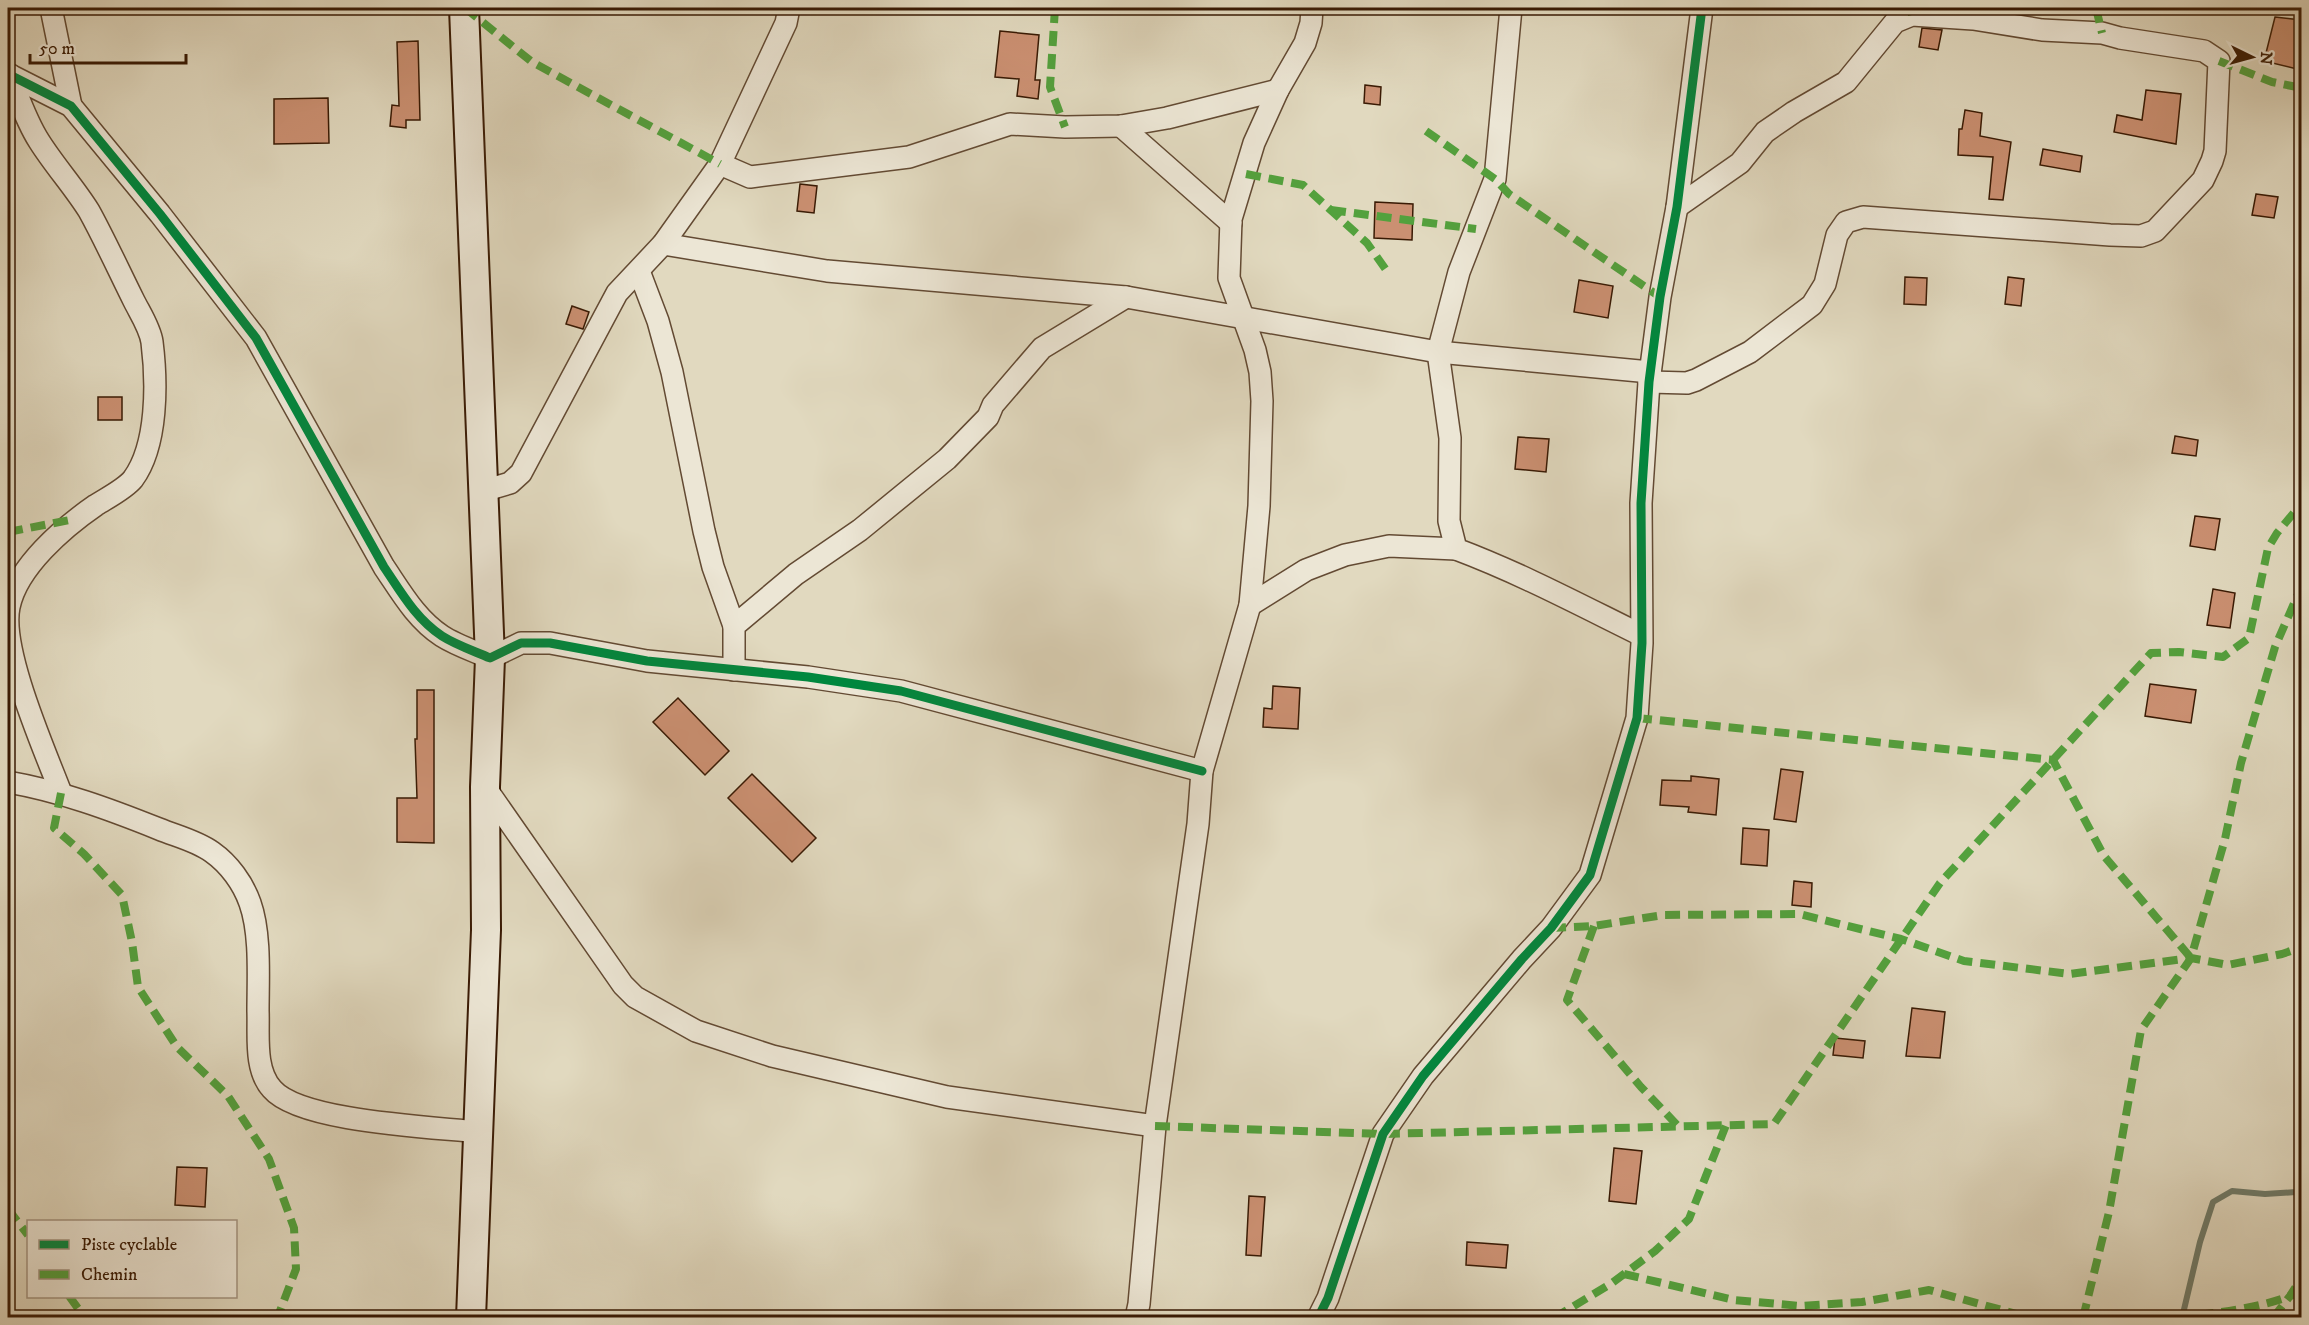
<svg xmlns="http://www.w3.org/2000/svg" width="2309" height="1325" viewBox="0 0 2309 1325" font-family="'IM FELL DW Pica',serif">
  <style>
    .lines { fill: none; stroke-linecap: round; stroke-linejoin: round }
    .stream { stroke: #707b69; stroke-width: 6 }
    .building { fill: #cb9072; stroke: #391a04; stroke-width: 1.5 }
    .street-casing { stroke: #634a33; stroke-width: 24 }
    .secondary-casing { stroke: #391a04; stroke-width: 32 }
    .street { stroke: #ece6d5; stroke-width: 21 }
    .secondary { stroke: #ece6d5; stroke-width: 28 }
    .quiet { stroke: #53a13d; stroke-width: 8; stroke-dasharray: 15 8; stroke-linecap: butt }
    .cycleway-casing { stroke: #ece6d5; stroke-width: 13 }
    .cycleway { stroke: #00873e; stroke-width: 9 }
  </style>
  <rect width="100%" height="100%" fill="#e1d9bf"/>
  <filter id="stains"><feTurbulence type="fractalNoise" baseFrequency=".00333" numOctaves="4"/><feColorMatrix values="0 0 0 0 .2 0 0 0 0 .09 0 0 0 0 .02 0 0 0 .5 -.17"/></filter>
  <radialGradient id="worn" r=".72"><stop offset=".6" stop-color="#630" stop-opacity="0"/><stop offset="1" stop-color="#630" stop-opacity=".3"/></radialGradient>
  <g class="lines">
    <path class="stream" d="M2182 1318 2200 1242 2213 1202 2232 1191 2265 1194 2296 1192 2302 1187"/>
  </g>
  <g class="building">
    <path d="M2275 17 2301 20V70L2264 61Z"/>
    <path d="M1922 28 1942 30 1938 50 1919 47Z"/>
    <path d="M1000 31 1039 35 1035 80H1040L1038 99 1017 96 1019 79 995 77Z"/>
    <path d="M418 41 420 120H406V128L390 126 392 105 399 106 397 42Z"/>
    <path d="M1365 85 1381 87 1380 105 1364 103Z"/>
    <path d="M2146 90 2181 94 2176 144 2114 132 2117 115 2142 120Z"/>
    <path d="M328 98 329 143 274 144V99Z"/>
    <path d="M1965 110 1982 113 1980 136 2011 142 2003 200 1989 199 1993 157 1958 155 1959 129H1962Z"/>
    <path d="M2043 149 2082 156 2080 172 2040 165Z"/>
    <path d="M800 184 817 186 814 213 797 211Z"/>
    <path d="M2256 194 2278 197 2274 218 2252 215Z"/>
    <path d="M1375 202 1413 204 1412 240 1374 238Z"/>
    <path d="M1905 277 1927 278 1926 305 1904 304Z"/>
    <path d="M2008 277 2024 279 2021 306 2005 304Z"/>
    <path d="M1579 280 1613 286 1608 318 1574 312Z"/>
    <path d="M572 306 589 312 583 329 566 324Z"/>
    <rect x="98" y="397" width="24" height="23"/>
    <path d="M2175 436 2198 440 2196 456 2172 453Z"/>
    <path d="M1518 437 1549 439 1546 472 1515 469Z"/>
    <path d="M2195 516 2220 519 2215 550 2190 546Z"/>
    <path d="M2213 589 2235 593 2230 628 2207 625Z"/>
    <path d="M2150 684 2196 690 2191 723 2145 716Z"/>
    <path d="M1273 686 1300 688 1298 729 1263 727 1264 708 1272 709Z"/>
    <path d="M417 690H434V843L397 842V798H417L415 739H417Z"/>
    <path d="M678 698 729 751 705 775 653 722Z"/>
    <path d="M1781 769 1803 772 1796 822 1774 819Z"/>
    <path d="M752 774 816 838 792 862 728 798Z"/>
    <path d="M1691 776 1719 779 1716 815 1688 812 1689 807 1660 805 1662 780 1691 781Z"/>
    <path d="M1743 828 1769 830 1767 866 1741 864Z"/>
    <path d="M1794 881 1812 883 1811 907 1792 905Z"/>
    <path d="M1912 1008 1945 1012 1940 1058 1906 1056Z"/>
    <path d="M1835 1038 1865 1041 1863 1058 1833 1055Z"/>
    <path d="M1614 1148 1642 1151 1636 1204 1609 1201Z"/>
    <path d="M177 1167 207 1168 205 1207 175 1205Z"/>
    <path d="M1249 1196 1265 1197 1261 1256 1246 1255Z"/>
    <path d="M1467 1242 1508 1245 1506 1268 1466 1265Z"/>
  </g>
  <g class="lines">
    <defs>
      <g id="street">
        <path d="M51 8 71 106"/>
        <path d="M1511 8 1495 179 1459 272 1438 352 1450 438 1449 521 1456 549C1520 573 1580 605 1641 635"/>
        <path d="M8 74 71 106 160 214 256 338 384 567C401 592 416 619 442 636 456 645 474 651 490 658L521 643H550L647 661 808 677 901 691 1202 771"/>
        <path d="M9 74C18 96 26 121 39 141 54 165 74 187 89 211 105 240 119 271 134 301 140 313 150 328 152 342 157 382 158 445 133 479 125 489 107 498 96 505 64 527 17 567 9 607 0 650 45 751 61 793"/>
        <path d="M1121 126 1231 223"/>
        <path d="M720 164 750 177 909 157 1010 124 1065 127 1121 126 1167 118 1278 90"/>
        <path d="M663 244 827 271 1126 297"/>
        <path d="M639 271 658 321 672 372 704 531 713 567 734 626"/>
        <path d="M1649 382 1687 383 1696 380 1750 352 1812 305 1825 284 1837 235 1846 222 1863 217 2110 235 2141 236 2155 231 2203 180 2212 161 2215 151 2219 61 2204 51 2120 38 2102 33 2042 30 1973 19 1912 15 1895 22 1846 82 1794 112 1765 132 1740 163 1677 207"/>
        <path d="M483 491 510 483 521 473 617 293 663 244 720 164 786 23 789 8"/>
        <path d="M1250 605 1306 570 1345 555 1389 546 1456 549"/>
        <path d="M734 670V626L796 574 860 530 947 459 988 417 993 405 1042 348 1126 297 1438 352 1650 372"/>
        <path d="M8 782C60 791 109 809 159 829 176 836 197 841 212 852 229 864 243 883 250 903 261 934 258 978 258 1011 259 1035 254 1069 272 1089 300 1122 433 1127 478 1132"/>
        <path d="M485 787 623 985 635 997 696 1031 772 1056 947 1097 1155 1126"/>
        <path d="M1136 1318 1139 1304 1155 1126 1198 824 1202 771 1250 605 1259 506 1262 401 1260 372 1255 350 1229 278 1231 219 1254 143 1278 90 1305 43 1311 23 1312 8"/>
        <path d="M1318 1318 1328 1298 1383 1134 1423 1076 1522 959 1551 928 1590 875 1637 718 1642 643 1641 503 1649 382 1660 297 1677 207 1702 8"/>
      </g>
      <path id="secondary" d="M464 8 490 658 485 787 486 930 471 1318"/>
    </defs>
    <use href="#street" class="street-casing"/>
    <use href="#secondary" class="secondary-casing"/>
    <use href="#street" class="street"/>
    <use href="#secondary" class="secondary"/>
    <g class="quiet">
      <path d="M465 8 532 62 720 164"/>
      <path d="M1055 8 1050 87 1065 127"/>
      <path d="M1910 8 1912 15"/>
      <path d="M2096 8 2102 33"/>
      <path d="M2219 61 2272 82 2302 88"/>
      <path d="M1426 131 1495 179 1509 194 1660 297"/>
      <path d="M1246 174 1303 185 1367 243 1389 274"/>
      <path d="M1331 210 1476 229"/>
      <path d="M8 532 75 519"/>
      <path d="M1637 718 2053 760 2104 856 2191 958"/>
      <path d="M61 793 54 828 84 854 122 895 132 942 138 987 177 1047 228 1096 269 1159 294 1228 296 1269 280 1311 284 1318"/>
      <path d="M1594 926 1567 1000 1641 1087 1678 1126"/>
      <path d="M1551 928 1594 926 1663 915 1799 914 1901 939 1964 961 2070 974 2191 958 2228 965 2282 954 2302 947"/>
      <path d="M1155 1126 1383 1134 1774 1124 1940 883 2151 653 2179 652 2223 657 2249 638 2268 548 2277 533 2302 503"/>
      <path d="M8 1209 28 1235"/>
      <path d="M1624 1274 1734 1300 1801 1306 1862 1302 1929 1290 2031 1318"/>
      <path d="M69 1296 85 1318"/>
      <path d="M1554 1318 1612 1283 1655 1251 1689 1219 1726 1125"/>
      <path d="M2083 1318 2109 1212 2141 1030 2191 958 2225 839 2241 763 2275 647 2302 585"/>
      <path d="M2176 1318C2217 1312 2263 1309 2302 1291"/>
      <path d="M2273 1318 2290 1296 2302 1277"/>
    </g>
    <defs>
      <g id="cycleway">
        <path d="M8 74 71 106 160 214 256 338 384 567C401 592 416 619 442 636 456 645 474 651 490 658L521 643H550L647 661 808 677 901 691 1202 771"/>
        <path d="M1318 1318 1328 1298 1383 1134 1423 1076 1522 959 1551 928 1590 875 1637 718 1642 643 1641 503 1649 382 1660 297 1677 207 1702 8"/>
      </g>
    </defs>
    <use href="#cycleway" class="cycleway-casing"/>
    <use href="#cycleway" class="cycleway"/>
  </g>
  <rect width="2309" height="1325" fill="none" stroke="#e1d9bf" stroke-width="30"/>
  <rect x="9" y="9" width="2291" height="1307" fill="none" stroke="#391a04" stroke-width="3"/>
  <rect x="15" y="15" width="2279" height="1295" fill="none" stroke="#391a04" stroke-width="1.5"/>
  <rect x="27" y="1220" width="210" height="78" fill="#ece6d5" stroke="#a49481" stroke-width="1.5"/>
  <rect x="39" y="1240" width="30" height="9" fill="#00873e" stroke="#a49481" stroke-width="1.5"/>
  <text x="81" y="1250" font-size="18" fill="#391a04">Piste cyclable</text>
  <rect x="39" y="1270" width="30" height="9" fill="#53a13d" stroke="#a49481" stroke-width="1.5"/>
  <text x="81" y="1280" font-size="18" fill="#391a04">Chemin</text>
  <g transform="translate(2252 57) rotate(95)" stroke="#ece6d5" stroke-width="4.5" paint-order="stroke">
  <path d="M0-4.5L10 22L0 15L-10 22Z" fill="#391a04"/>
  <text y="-9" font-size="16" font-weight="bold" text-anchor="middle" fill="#391a04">N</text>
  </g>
  <path d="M30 54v9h156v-9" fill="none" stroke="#391a04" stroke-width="3"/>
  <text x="39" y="54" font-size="18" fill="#391a04" stroke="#ece6d5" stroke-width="4.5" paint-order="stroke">50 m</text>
  <rect width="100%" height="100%" filter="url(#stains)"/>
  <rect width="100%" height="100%" fill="url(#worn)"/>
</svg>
